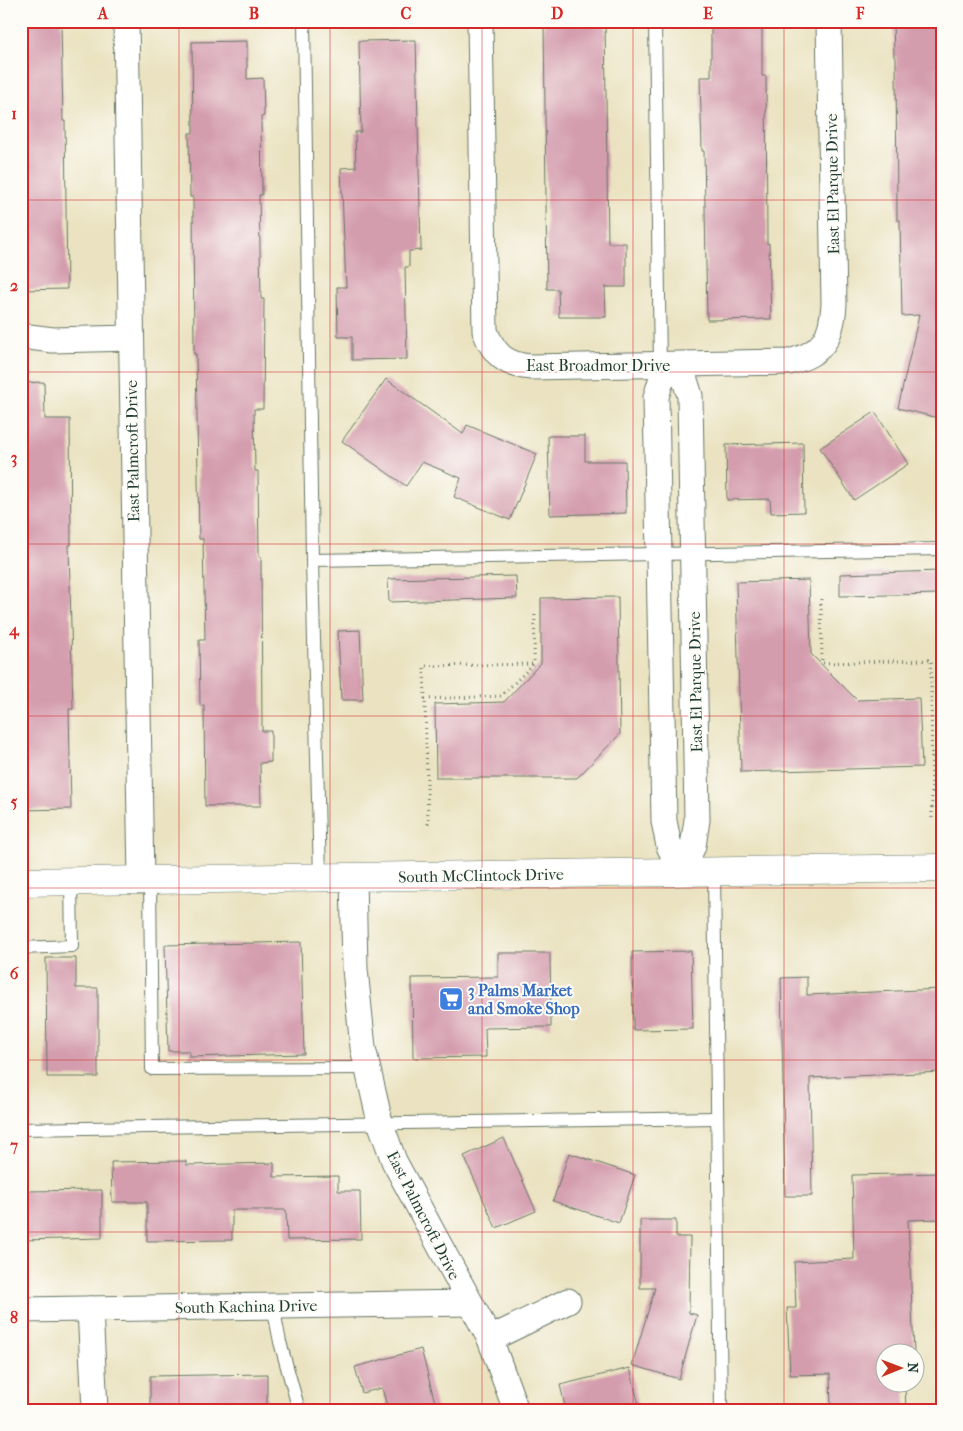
<svg xmlns="http://www.w3.org/2000/svg" width="963" height="1431" viewBox="0 0 963 1431" font-family="'IM FELL French Canon',serif">
  <style>
    .building { fill: #d49dae }
    .lines { fill: none; stroke-linecap: round; stroke-linejoin: round }
    .service-casing { stroke: #667765; stroke-width: 14 }
    .minor-casing { stroke: #667765; stroke-width: 27 }
    .secondary-casing { stroke: #667765; stroke-width: 29 }
    .path { stroke: #667765; stroke-width: 3; stroke-dasharray: 1 4; stroke-linecap: butt }
    .service { stroke: #fff; stroke-width: 12 }
    .minor { stroke: #fff; stroke-width: 25 }
    .secondary { stroke: #fff; stroke-width: 28 }
    .grid { fill: none; stroke: #d62828; stroke-width: 1; stroke-opacity: 0.55 }
    .labels { text-anchor: middle; stroke-width: 4; stroke-linejoin: round; paint-order: stroke }
    .street-label { font-size: 16px; fill: #1f3d34; stroke: #fdfcf7 }
    .shop-label { font-size: 16px; font-weight: bold; fill: #366cbe; stroke: #fdfcf7; text-anchor: start }
    .neatline { fill: none; stroke: #d62828; stroke-width: 2 }
    .grid-label { font-size: 16px; text-anchor: middle; font-weight: bold; fill: #d62828 }
  </style>
  <rect width="100%" height="100%" fill="#fdfcf7"/>
  <filter id="ink" filterUnits="userSpaceOnUse"><feTurbulence type="fractalNoise" baseFrequency=".02" numOctaves="2"/><feDisplacementMap in="SourceGraphic" scale="10" xChannelSelector="R" yChannelSelector="G"/><feConvolveMatrix kernelMatrix="1 2 1 2 8 2 1 2 1" color-interpolation-filters="sRGB"/></filter>
  <filter id="wash" filterUnits="userSpaceOnUse"><feTurbulence type="fractalNoise" baseFrequency=".0096" numOctaves="4" result="noise"/><feDisplacementMap in="SourceGraphic" scale="20" xChannelSelector="R" yChannelSelector="G"/><feGaussianBlur stdDeviation="1.12" result="paint"/><feColorMatrix in="noise" values="0 0 0 0 0 0 0 0 0 0 0 0 0 0 0 0 0 1.4 0 .05"/><feComposite in="paint" operator="in"/></filter>
  <g filter="url(#wash)">
    <rect width="100%" height="100%" fill="#eae2c0"/>
    <g id="blocks">
      <g class="building">
        <path d="M21 21H61L63 121H65L67 289 21 290Z"/>
        <path d="M544 21H605L608 243H626V287H605L606 317H559L558 289H547Z"/>
        <path d="M711 21H762V76H766L767 244 769 243 771 319 707 320 704 151H702L700 77H711Z"/>
        <path d="M893 21H942V419L898 408 919 315 902 316 900 220H897L896 57H894Z"/>
        <path d="M416 40 421 250 409 251V267H405L407 359 352 360V337H338L337 287H346L341 168 356 167 355 132H361L359 41Z"/>
        <path d="M247 41V79L263 78 264 116 261 117 262 195H259L261 299H264L263 409H254L255 471H258L259 557H261L262 731H271V762L260 763 261 806H205L204 705 200 706 199 640H205L203 539H199L196 354H194L193 197H190L189 133H193L192 42Z"/>
        <path d="M386 379 463 434 467 425 537 454 510 520 454 497 461 478 422 462 406 486 342 441Z"/>
        <path d="M44 382 45 419H70L71 545H69L73 709H69L71 809 21 810V383Z"/>
        <path d="M875 412 908 464 854 500 820 448Z"/>
        <path d="M548 436H585V461H625L626 513 550 515Z"/>
        <path d="M803 443 804 512 771 513 770 499 727 500 726 445Z"/>
        <path d="M942 571V594L840 596V574Z"/>
        <path d="M516 576 517 598 389 602 388 579Z"/>
        <path d="M809 580 811 654 857 700 919 698 922 767 741 772 736 582Z"/>
        <path d="M618 597 620 734 577 778H436L435 704 504 702 541 663V598Z"/>
        <path d="M360 630 363 700H341L338 631Z"/>
        <path d="M301 942 304 1054 189 1057V1051H168L165 945Z"/>
        <path d="M691 951 693 1029 633 1030 632 952Z"/>
        <path d="M498 953H550L551 1027 485 1028 486 1057 413 1058 412 978 498 977Z"/>
        <path d="M46 958H76V988H98V1077H47Z"/>
        <path d="M807 977V995L942 989V1072L810 1078 812 1196H785L781 978Z"/>
        <path d="M504 1138 536 1211 496 1228 464 1156Z"/>
        <path d="M569 1153 635 1175 619 1223 553 1201Z"/>
        <path d="M186 1161V1165L274 1163V1177L338 1176V1191H360L361 1239 287 1240 286 1210H232V1240L147 1241V1202H112L111 1162Z"/>
        <path d="M940 1173 941 1219 908 1220 914 1352 886 1354V1384H905L906 1410H831L830 1374 790 1375 787 1308H796L794 1262 854 1259 852 1175Z"/>
        <path d="M102 1190V1238L22 1240V1191Z"/>
        <path d="M640 1220H676V1237H690L689 1313 697 1315 679 1379 632 1365 655 1288H640Z"/>
        <path d="M421 1349 437 1410H388L382 1388 362 1393 355 1367Z"/>
        <path d="M630 1368 640 1410H566L560 1385Z"/>
        <path d="M267 1374V1410H150V1376Z"/>
      </g>
    </g>
  </g>
  <g filter="url(#ink)">
    <use href="#blocks" fill-opacity="0" stroke="#667765" stroke-width="1"/>
    <g class="lines">
      <defs>
        <g id="service">
          <path d="M304 21 312 560 320 877"/>
          <path d="M655 21 660 365"/>
          <path d="M312 560 942 549"/>
          <path d="M714 872 721 1410"/>
          <path d="M150 880 152 1069 367 1068"/>
          <path d="M21 948 72 946 71 881"/>
          <path d="M21 1129 717 1118"/>
          <path d="M273 1306 280 1342 299 1410"/>
        </g>
        <g id="minor">
          <path d="M126 21 141 880"/>
          <path d="M480 21 485 331C494 355 506 365 531 367L789 362C823 354 832 337 834 304L829 21"/>
          <path d="M21 336 53 340 131 338"/>
          <path d="M674 365 685 380 690 396 697 820 693 846 681 872 669 846 664 821 656 397 661 381Z"/>
          <path d="M353 877 355 969 363 1048 380 1122 394 1161 490 1339 516 1410"/>
          <path d="M90 1309 95 1410"/>
          <path d="M21 1310 470 1303"/>
          <path d="M490 1339 568 1301"/>
        </g>
        <path id="secondary" d="M21 882 942 868"/>
      </defs>
      <use href="#service" class="service-casing"/>
      <use href="#minor" class="minor-casing"/>
      <use href="#secondary" class="secondary-casing"/>
      <g class="path">
        <path d="M821 599 822 663 931 660 932 819"/>
        <path d="M425 699 424 666 533 664"/>
        <path d="M428 824 425 699 501 696 534 664 535 611"/>
      </g>
      <use href="#service" class="service"/>
      <use href="#minor" class="minor"/>
      <use href="#secondary" class="secondary"/>
    </g>
  </g>
  <path class="grid" d="M179 21V1410M330 21V1410M482 21V1410M633 21V1410M784 21V1410M21 200H942M21 372H942M21 544H942M21 716H942M21 888H942M21 1060H942M21 1232H942"/>
  <defs>
    <symbol id="supermarket-square" viewBox="-11 -11 22 22"><rect x="-9" y="-9" width="18" height="18" rx="4" fill="#3f7fe0" stroke="#fdfcf7"/><path d="M-6-5.5h2.5l.6 2H6L4.5 2H-2.5L-4.4-4H-6ZM-1.5 3.2a1.3 1.3 0 1 0 .1 0ZM3 3.2a1.3 1.3 0 1 0 .1 0Z" fill="#fff"/></symbol>
  </defs>
  <g fill-rule="evenodd">
    <use href="#supermarket-square" x="437" y="985" width="28" height="28"/>
  </g>
  <g class="labels">
    <g class="street-label">
      <text transform="translate(832 184) rotate(-91)" y="6">East El Parque Drive</text>
      <text x="598" y="371">East Broadmor Drive</text>
      <text transform="translate(132 451) rotate(-91)" y="6">East Palmcroft Drive</text>
      <text transform="translate(695 682) rotate(-91)" y="6">East El Parque Drive</text>
      <text transform="translate(481 875) rotate(-1)" y="6">South McClintock Drive</text>
      <text transform="translate(424 1215) rotate(63)" y="6">East Palmcroft Drive</text>
      <text transform="translate(246 1306) rotate(-1)" y="6">South Kachina Drive</text>
    </g>
    <g class="shop-label">
      <text x="468" y="996">3 Palms Market<tspan x="468" dy="18">and Smoke Shop</tspan></text>
    </g>
  </g>
  <rect width="963" height="1431" fill="none" stroke="#fdfcf7" stroke-width="55"/>
  <g transform="translate(900 1368) rotate(89)"><circle r="24" fill="#fdfcf7" stroke="#a4b0a9"/>
  <path d="M0-4L9 19L0 12L-9 19Z" fill="#c8321e"/>
  <text y="-8" font-size="14" font-weight="bold" text-anchor="middle" fill="#1f3d34">N</text>
  </g>
  <rect x="28" y="28" width="908" height="1376" class="neatline"/>
  <g class="grid-label">
    <text x="103" y="19">A</text>
    <text x="254" y="19">B</text>
    <text x="406" y="19">C</text>
    <text x="557" y="19">D</text>
    <text x="708" y="19">E</text>
    <text x="860" y="19">F</text>
    <text x="14" y="119">1</text>
    <text x="14" y="291">2</text>
    <text x="14" y="463">3</text>
    <text x="14" y="635">4</text>
    <text x="14" y="807">5</text>
    <text x="14" y="979">6</text>
    <text x="14" y="1151">7</text>
    <text x="14" y="1323">8</text>
  </g>
</svg>
